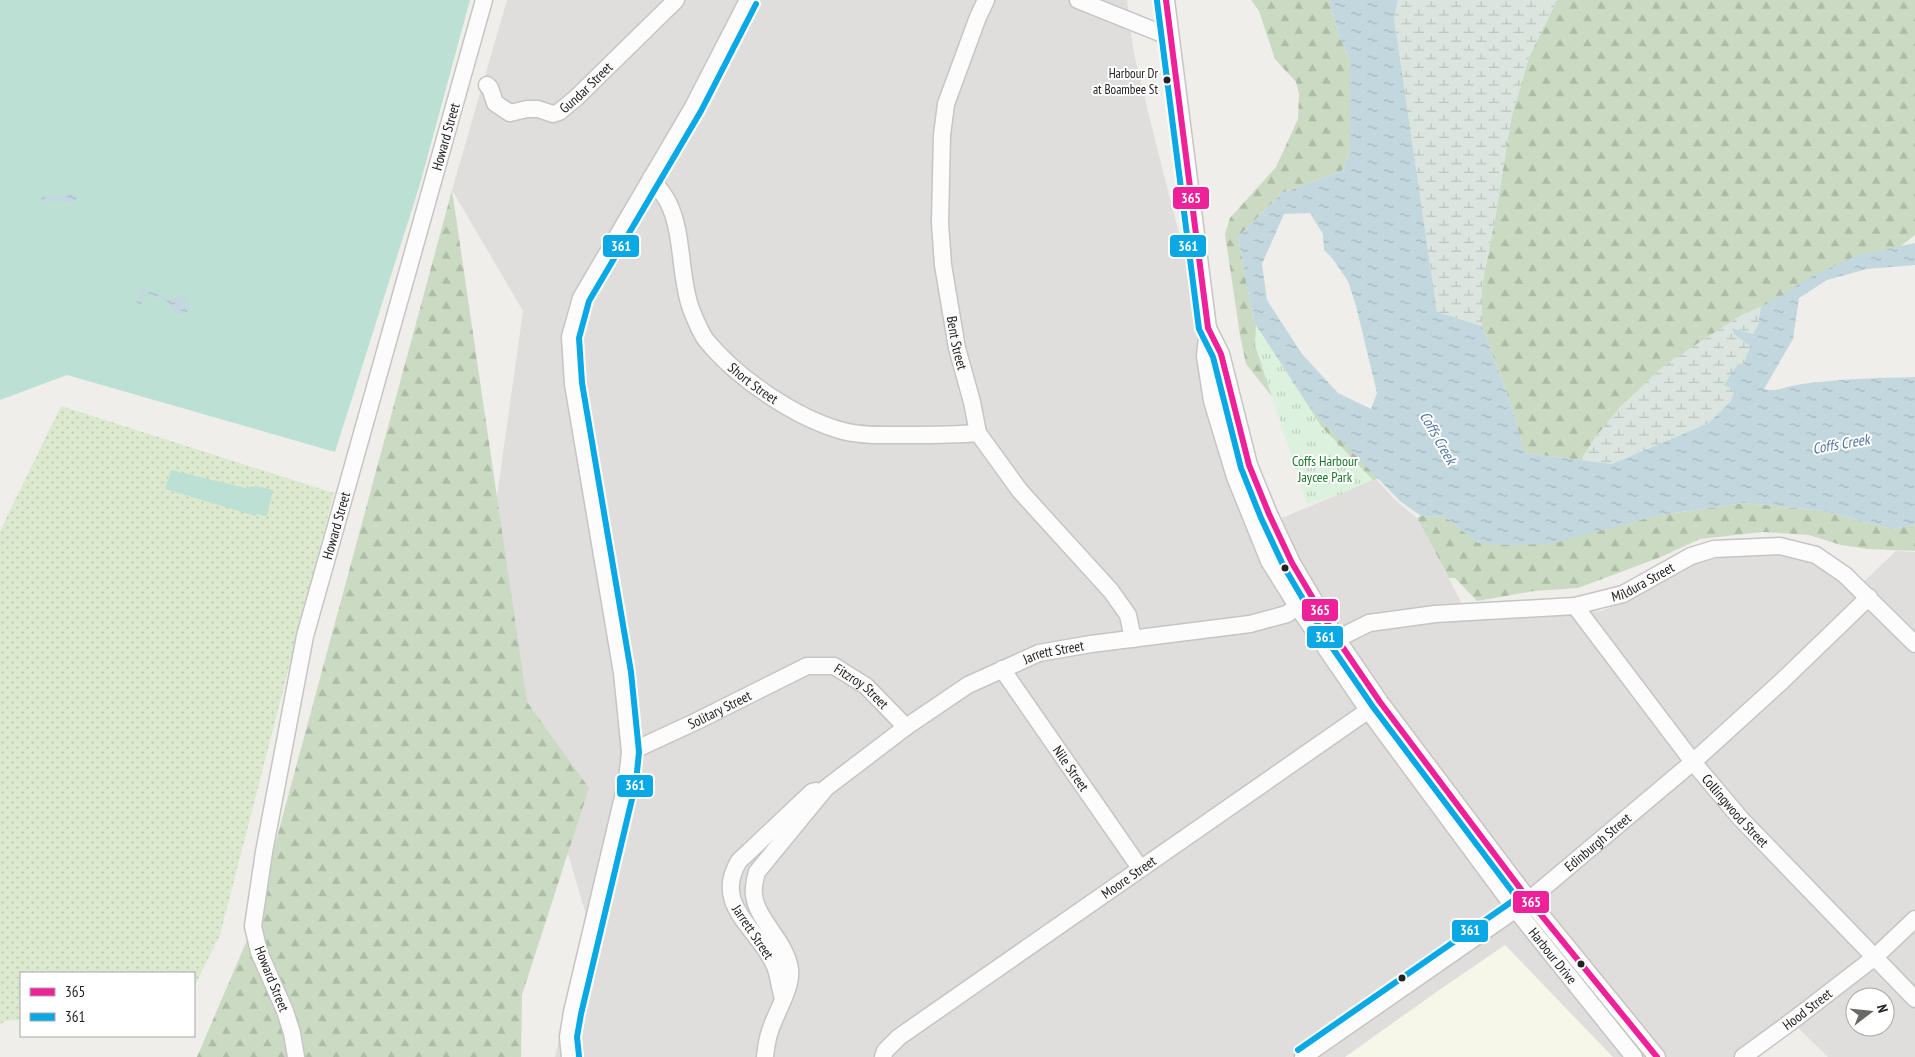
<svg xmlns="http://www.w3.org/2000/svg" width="1915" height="1057" viewBox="0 0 1915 1057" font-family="'PT Sans Narrow',sans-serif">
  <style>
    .residential { fill: #dfdedc; fill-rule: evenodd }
    .education { fill: #f6f6e9 }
    .grass { fill: url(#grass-dots) }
    .forest { fill: url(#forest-firs) }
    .wetland { fill: url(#wetland-marsh) }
    .park { fill: url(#park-tufts) }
    .pitch { fill: #bce1d4 }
    .water { fill: url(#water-ripples); fill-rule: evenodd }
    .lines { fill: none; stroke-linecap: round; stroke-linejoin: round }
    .minor-casing { stroke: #c6c5c3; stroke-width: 19 }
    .minor { stroke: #fdfcfc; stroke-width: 16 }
    .bus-1-casing { stroke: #fff; stroke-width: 10 }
    .bus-2-casing { stroke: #fff; stroke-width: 10 }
    .bus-1 { stroke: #ee209a; stroke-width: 6 }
    .bus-2 { stroke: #0aa9e5; stroke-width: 6 }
    .bus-dot { fill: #222; stroke: #fff; stroke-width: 2 }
    .labels { text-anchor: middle; stroke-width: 4; stroke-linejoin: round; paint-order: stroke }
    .bus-label { font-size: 13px; fill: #222; stroke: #fff; text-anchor: end }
    .street-label { font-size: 14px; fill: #222; stroke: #fff }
    .park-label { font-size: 14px; fill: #197727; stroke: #fff }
    .water-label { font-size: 15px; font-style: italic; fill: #5475a0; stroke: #fff }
    .line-badge { stroke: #fff; stroke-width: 2 }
    .badge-label { font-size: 14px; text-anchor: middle; font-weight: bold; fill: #fff }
  </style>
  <defs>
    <pattern id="grass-dots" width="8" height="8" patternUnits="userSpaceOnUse" patternTransform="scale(1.25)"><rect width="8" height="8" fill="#dbe9ce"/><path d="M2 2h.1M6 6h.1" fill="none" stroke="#bcc8b1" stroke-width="1.8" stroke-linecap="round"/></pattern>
    <pattern id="forest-firs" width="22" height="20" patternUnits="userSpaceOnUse" patternTransform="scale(1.25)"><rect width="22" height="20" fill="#cbdbc3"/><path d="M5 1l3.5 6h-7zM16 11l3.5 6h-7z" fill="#aebca7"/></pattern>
    <pattern id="wetland-marsh" width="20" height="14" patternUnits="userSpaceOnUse" patternTransform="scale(1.25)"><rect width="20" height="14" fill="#dae5df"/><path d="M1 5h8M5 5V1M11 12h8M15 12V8" fill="none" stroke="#bbc4bf"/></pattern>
    <pattern id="park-tufts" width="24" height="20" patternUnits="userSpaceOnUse" patternTransform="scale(1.25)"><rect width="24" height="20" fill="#ddf2de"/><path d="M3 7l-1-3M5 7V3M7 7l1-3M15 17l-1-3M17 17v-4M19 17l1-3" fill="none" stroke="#bdcfbe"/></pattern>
    <pattern id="water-ripples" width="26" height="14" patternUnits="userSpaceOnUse" patternTransform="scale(1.25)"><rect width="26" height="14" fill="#c2d7de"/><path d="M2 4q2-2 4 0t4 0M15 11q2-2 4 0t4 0" fill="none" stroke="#a6b8be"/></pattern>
  </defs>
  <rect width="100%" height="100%" fill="#f0eeeb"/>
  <path class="residential" d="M507 0H1127L1133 49 1154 136 1255 529 1376 479 1395 500 1417 518 1471 621 1601 611 1627 601 1694 564 1719 558 1782 555 1802 558 1818 564 1852 593 1896 551 1915 552V1057H1828L1792 1022 1742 1057H555L586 915 541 761 490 546 523 311 452 190ZM1855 997H1885V1027H1855Z"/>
  <path class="education" d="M1505 945 1613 1057H1345L1435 993Z"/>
  <path class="grass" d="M61 406 334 493 220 935 194 987V973H21V1020L5 1021 0 1025V531Z"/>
  <g class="forest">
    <path d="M1251 0H1329L1339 36 1350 59V151L1342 171 1282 193 1238 237 1254 322 1312 411 1379 478 1339 495 1325 467 1306 439 1246 364 1240 335 1225 234 1230 218 1276 167 1298 119 1299 94 1296 82 1275 59 1259 11Z"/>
    <path d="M1557 0H1915V235L1897 249 1856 256 1761 307 1740 316 1665 365 1651 378 1597 435 1581 460 1524 453 1514 413 1482 326V286L1496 213 1511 119 1529 57Z"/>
    <path d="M452 190 527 702 589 788 522 995 521 1057H197L253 926Z"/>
    <path d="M1745 503 1824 511 1892 529 1915 525V551L1868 549 1841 545 1809 535 1763 532 1700 539 1661 557 1578 588 1534 591 1477 601 1455 578H1449L1417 518 1421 516 1445 517 1478 543 1660 515Z"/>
  </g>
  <g class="wetland">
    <path d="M1398 0H1557L1529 57 1511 119 1496 213 1482 286V326L1437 312 1394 18Z"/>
    <path d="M1761 307 1758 325 1753 334 1733 328 1734 334 1750 345 1743 366 1725 385 1734 390 1731 401 1709 423 1612 464 1581 460 1597 435 1620 407 1665 365 1740 316Z"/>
  </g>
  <path class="park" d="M1256 324 1321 426 1373 480 1339 495 1307 504 1255 345Z"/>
  <g class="pitch">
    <path d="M0 0H470L420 184 335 452 67 375 0 400Z"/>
    <path d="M171 470 245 488 256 486 273 490 267 516 257 514 256 516 165 489Z"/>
  </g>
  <g class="water">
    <path d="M1329 0H1398L1394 18 1437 312 1482 326 1514 413 1524 453 1612 464 1709 423 1731 401 1734 390 1724 385 1737 365 1743 366 1750 346 1734 334 1732 328 1753 334 1758 325 1761 307 1814 275 1856 256 1915 243V265L1867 269 1827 280 1799 298 1793 339 1764 389C1775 393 1790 385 1802 384 1840 379 1877 378 1915 377V525L1892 529 1824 511 1745 503 1660 515 1551 544 1505 545 1478 543 1445 517 1421 516 1400 501 1312 411 1254 322 1238 237 1282 193 1342 171 1350 151V59L1339 36ZM1310 213 1323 234 1324 250 1332 258 1348 281 1356 306 1377 393 1371 409 1338 393 1302 354 1267 300 1262 264 1284 214Z"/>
    <path d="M45 195H75L77 199V201L73 202 42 201 41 197Z"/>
    <path d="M141 288 169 299C177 297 182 291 189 300L190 308 186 313C175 317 173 310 168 302L145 293 141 305 136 302Z"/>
  </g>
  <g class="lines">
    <defs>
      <g id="minor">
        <path id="s1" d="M986 0 978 17 946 104 942 135 940 223 943 265 957 348 972 402 978 433 1020 491 1111 591 1128 615 1133 639"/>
        <path d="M1078 0 1170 37"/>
        <path id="s2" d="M1166 0 1208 328 1205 356 1212 401 1235 477 1269 561 1297 606 1368 710 1516 910 1634 1057"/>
        <path id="s3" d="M487 85 490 88 495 103 510 113 527 109H538L553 114 559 112 576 98 676 0"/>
        <path id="s4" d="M651 178C656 185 664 194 668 202 684 234 679 276 691 309 695 319 700 332 706 340 737 378 795 418 843 431 863 436 885 435 906 435 930 435 954 435 978 433"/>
        <path d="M1208 328 1221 354 1249 465 1269 514 1292 563 1337 639 1380 702 1529 900 1657 1057"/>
        <path id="s5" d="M1575 606 1693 762 1741 819 1915 999"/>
        <path id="s6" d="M1337 639 1369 623 1384 621 1435 614 1575 606 1623 594 1691 556 1714 549 1780 546 1816 555 1845 575 1915 644"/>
        <path id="s7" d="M1002 669 1140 868"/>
        <path id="s8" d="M630 752 697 721 807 666H834L866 686 906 727"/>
        <path d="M783 998C779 987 779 974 774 964 758 928 712 905 739 861L812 792 816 791"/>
        <path id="s9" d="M296 1057 292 1033 285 1011 259 952 253 926 264 852 305 636 484 0"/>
        <path d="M570 1057 568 1037 572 1012 627 780 630 752 622 673 573 384 570 337 581 298 693 107 748 0"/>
        <path id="s10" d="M765 1057C766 1048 767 1039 770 1031 776 1012 792 988 790 970 787 942 757 921 754 895 753 887 755 879 757 872L826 788 906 727 968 685 1039 653 1091 644 1250 624 1287 614 1306 600"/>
        <path id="s11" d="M883 1057 885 1051 899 1037 1376 705"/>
        <path id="s12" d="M1303 1057 1529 900 1693 762 1782 681 1869 597"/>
        <path id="s13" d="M1743 1057 1792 1021 1875 957 1915 919"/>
      </g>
    </defs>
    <use href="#minor" class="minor-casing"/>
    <use href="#minor" class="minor"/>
    <defs>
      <path id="bus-1" d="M1166 0 1208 328 1221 354 1249 465 1269 514 1292 563 1337 639 1380 702 1529 900 1657 1057"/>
      <g id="bus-2">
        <path d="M1157 1 1199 329 1213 357 1241 468 1261 518 1284 567 1329 643 1373 707 1517 898 1298 1050"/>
        <path d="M579 1056 577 1037 581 1014 636 782 639 752 631 672 582 383 579 338 589 301 701 111 756 4"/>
      </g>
    </defs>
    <use href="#bus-1" class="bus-1-casing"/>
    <use href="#bus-2" class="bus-2-casing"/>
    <use href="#bus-1" class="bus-1"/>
    <use href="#bus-2" class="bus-2"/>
  </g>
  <g class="bus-dot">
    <circle cx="1167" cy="80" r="4.5"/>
    <circle cx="1285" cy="568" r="4.5"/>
    <circle cx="1581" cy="964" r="4.5"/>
    <circle cx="1402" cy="978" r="4.5"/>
  </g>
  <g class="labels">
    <g class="bus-label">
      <text x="1158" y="78">Harbour Dr<tspan x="1158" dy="16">at Boambee St</tspan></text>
    </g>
    <g class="street-label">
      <text dy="5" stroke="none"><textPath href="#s3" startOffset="125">Gundar Street</textPath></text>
      <text dy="5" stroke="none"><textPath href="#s9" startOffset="952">Howard Street</textPath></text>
      <text dy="5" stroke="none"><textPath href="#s1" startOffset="352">Bent Street</textPath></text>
      <text dy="5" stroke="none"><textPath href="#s4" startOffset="238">Short Street</textPath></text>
      <text dy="5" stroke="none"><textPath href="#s9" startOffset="548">Howard Street</textPath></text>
      <text dy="5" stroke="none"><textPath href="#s6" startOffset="315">Mildura Street</textPath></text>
      <text dy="5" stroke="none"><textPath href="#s10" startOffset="575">Jarrett Street</textPath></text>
      <text dy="5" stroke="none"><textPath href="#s8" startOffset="258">Fitzroy Street</textPath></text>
      <text dy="5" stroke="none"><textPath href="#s8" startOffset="99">Solitary Street</textPath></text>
      <text dy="5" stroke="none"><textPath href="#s7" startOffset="121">Nile Street</textPath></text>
      <text dy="5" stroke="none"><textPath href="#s5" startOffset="260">Collingwood Street</textPath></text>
      <text dy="5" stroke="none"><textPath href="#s12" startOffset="365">Edinburgh Street</textPath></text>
      <text dy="5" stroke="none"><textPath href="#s11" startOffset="306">Moore Street</textPath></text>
      <text transform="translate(753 932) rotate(56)" y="5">Jarrett Street</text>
      <text dy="5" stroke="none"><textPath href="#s2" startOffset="1061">Harbour Drive</textPath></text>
      <text transform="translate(272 979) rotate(68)" y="5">Howard Street</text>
      <text dy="5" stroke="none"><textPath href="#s13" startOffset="80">Hood Street</textPath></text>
    </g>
    <g class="park-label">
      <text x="1325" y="466">Coffs Harbour<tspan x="1325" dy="16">Jaycee Park</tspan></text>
    </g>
    <g class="water-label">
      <text transform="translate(1438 438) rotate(60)" y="5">Coffs Creek</text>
      <text transform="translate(1841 444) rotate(-10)" y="5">Coffs Creek</text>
    </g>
  </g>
  <g class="line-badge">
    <rect x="1172" y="186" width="38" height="24" rx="5" fill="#ee209a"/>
    <rect x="1169" y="234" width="38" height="24" rx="5" fill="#0aa9e5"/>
    <rect x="602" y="234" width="38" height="24" rx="5" fill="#0aa9e5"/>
    <rect x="1301" y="598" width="38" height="24" rx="5" fill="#ee209a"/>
    <rect x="1306" y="625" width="38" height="24" rx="5" fill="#0aa9e5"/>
    <rect x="616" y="774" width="38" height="24" rx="5" fill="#0aa9e5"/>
    <rect x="1512" y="890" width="38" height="24" rx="5" fill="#ee209a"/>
    <rect x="1451" y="919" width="38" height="24" rx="5" fill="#0aa9e5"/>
  </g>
  <g class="badge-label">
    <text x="1191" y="203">365</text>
    <text x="1188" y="251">361</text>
    <text x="621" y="251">361</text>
    <text x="1320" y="615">365</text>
    <text x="1325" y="642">361</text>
    <text x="635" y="790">361</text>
    <text x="1531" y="907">365</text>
    <text x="1470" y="935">361</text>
  </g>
  <rect x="20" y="972" width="175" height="65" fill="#ffffff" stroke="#a7a7a7"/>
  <rect x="30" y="988" width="25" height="8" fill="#ee209a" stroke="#a7a7a7"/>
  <text x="65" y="997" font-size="15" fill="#222222">365</text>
  <rect x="30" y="1013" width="25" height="8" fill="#0aa9e5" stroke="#a7a7a7"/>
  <text x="65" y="1022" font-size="15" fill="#222222">361</text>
  <g transform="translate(1870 1012) rotate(74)"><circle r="24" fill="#ffffff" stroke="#a7a7a7"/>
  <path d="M0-4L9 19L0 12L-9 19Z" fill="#6a6968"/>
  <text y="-8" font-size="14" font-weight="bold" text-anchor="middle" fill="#222222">N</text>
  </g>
</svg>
